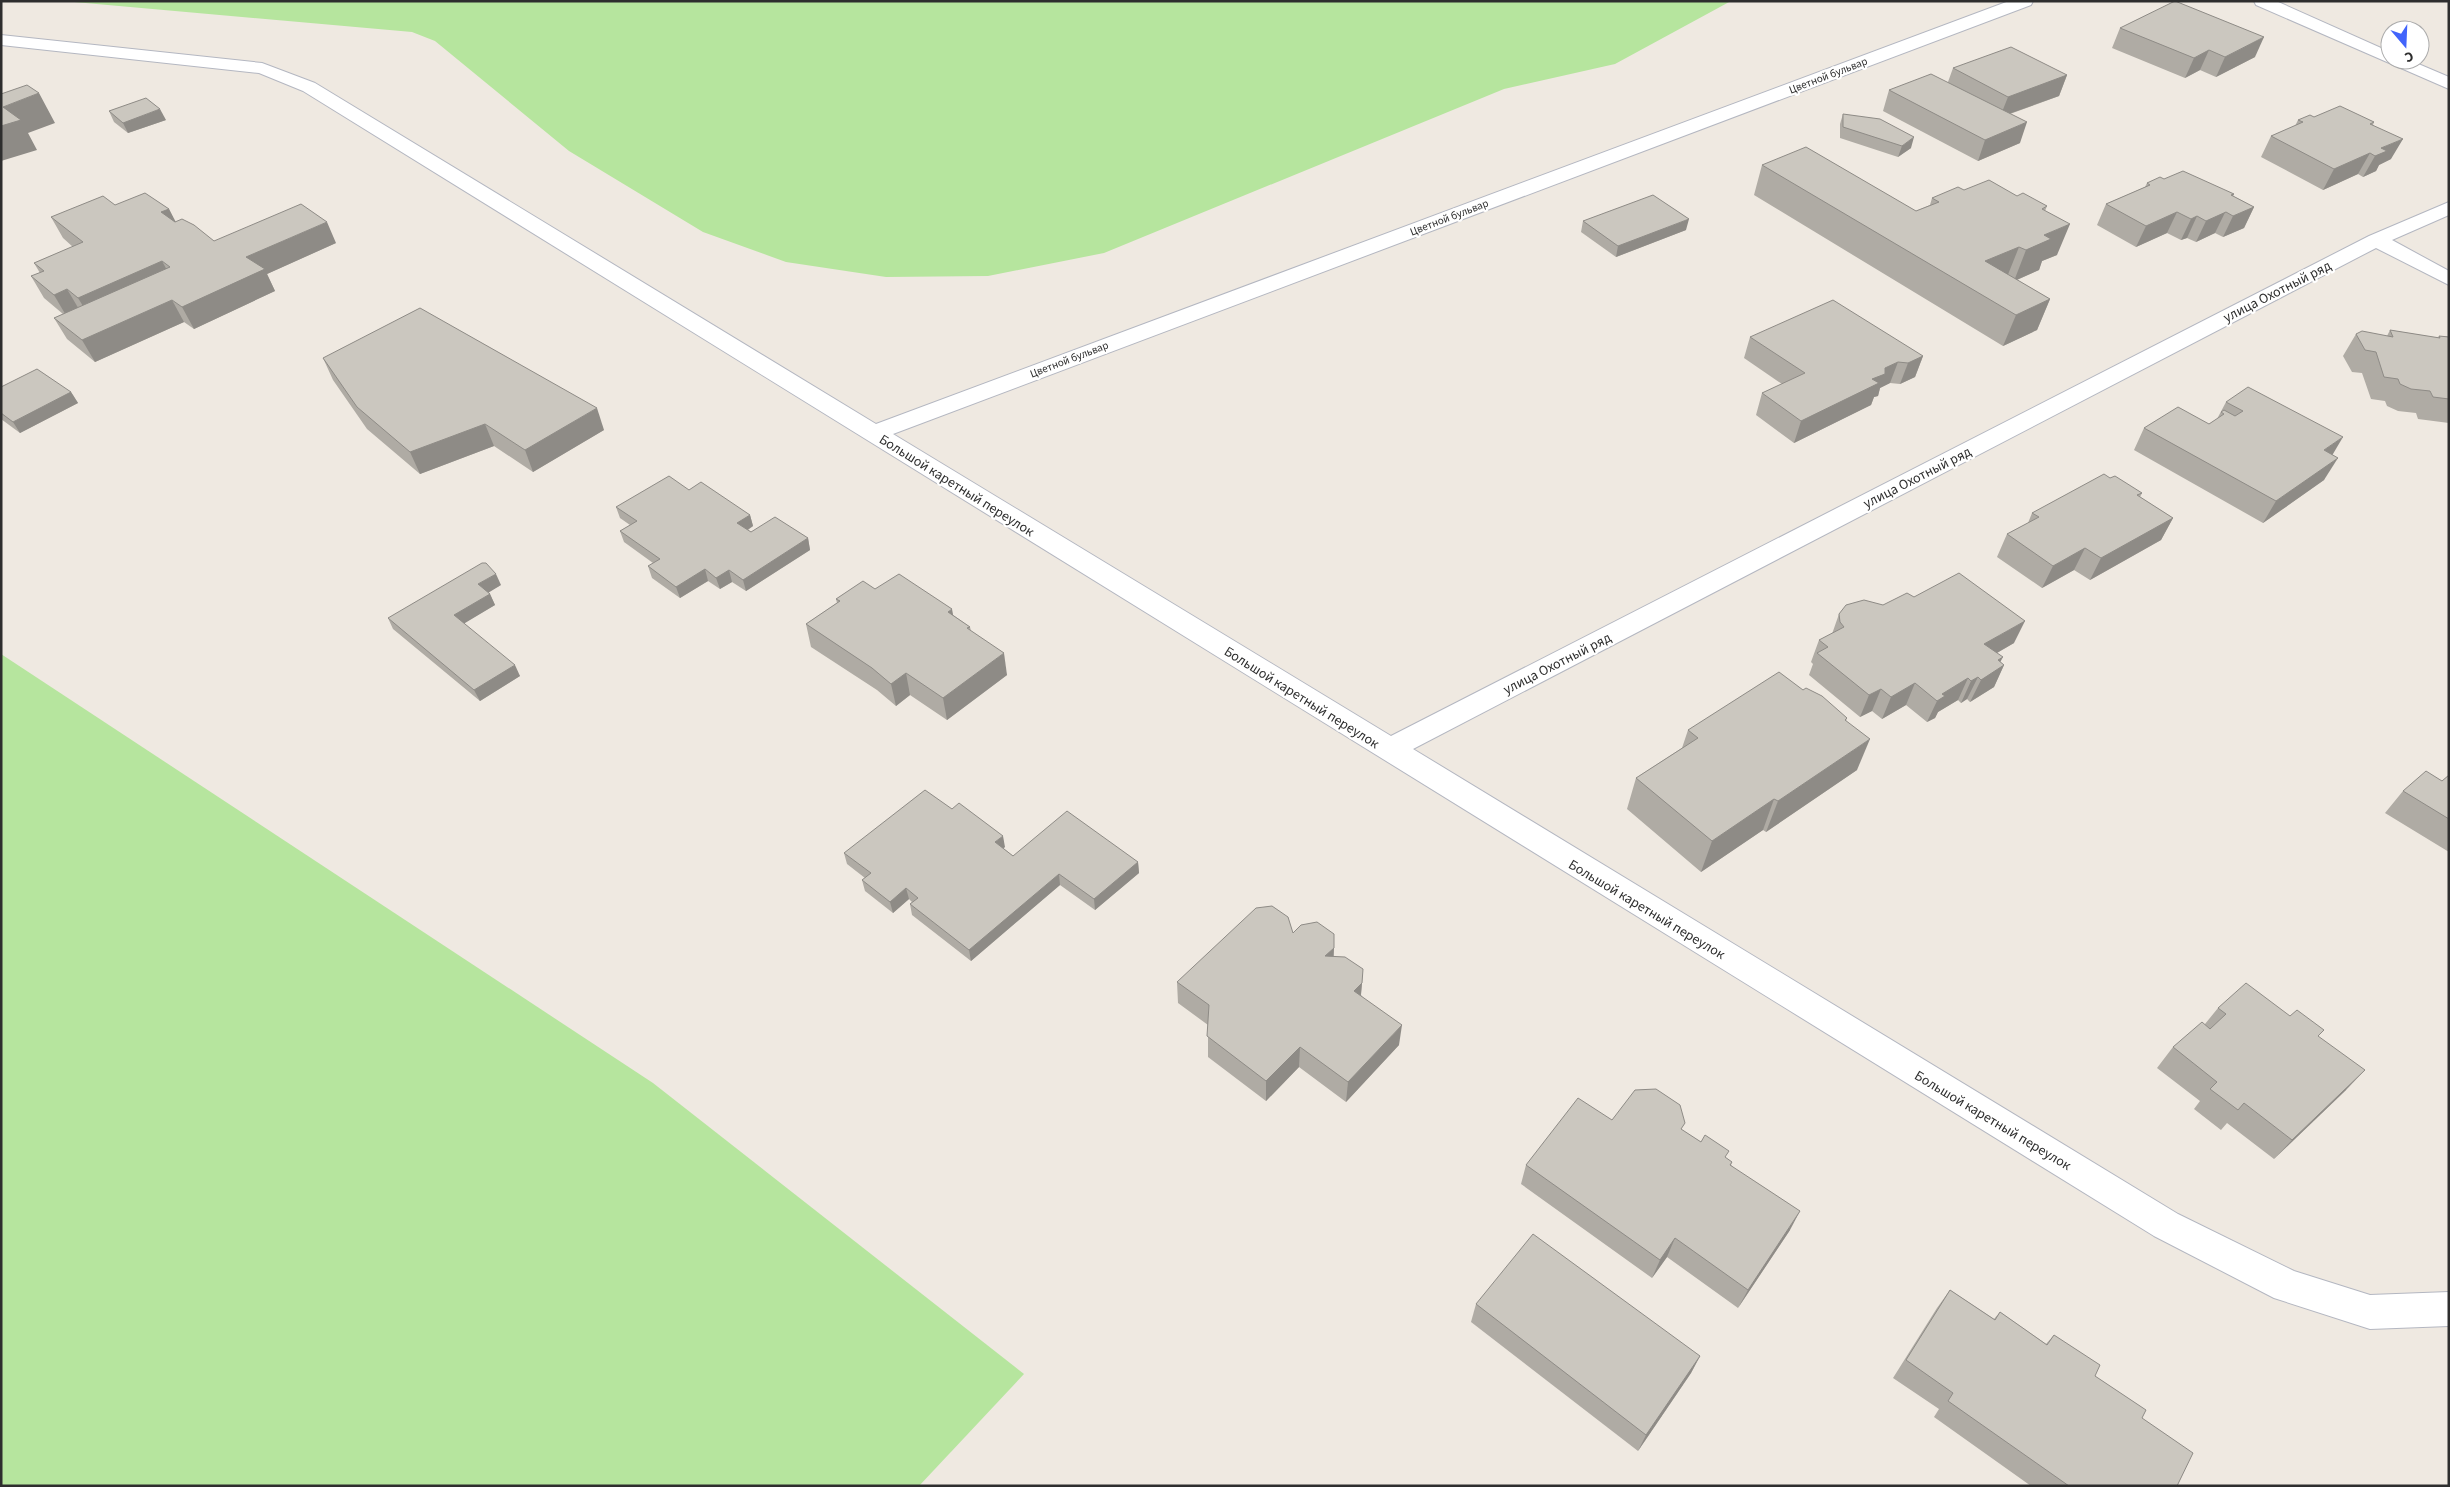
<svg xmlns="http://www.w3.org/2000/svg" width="2450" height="1487" viewBox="0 0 2450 1487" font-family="'Source Sans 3',sans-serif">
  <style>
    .green { fill: #b6e59e }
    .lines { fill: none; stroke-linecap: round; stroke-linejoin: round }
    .minor-casing { stroke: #b4b7c1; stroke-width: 2 }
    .minor { fill: #fff; fill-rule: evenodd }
    .wall { fill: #afaba4 }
    .shaded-wall { fill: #8e8b86 }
    .building { fill: #cbc7bf; stroke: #8e8b86 }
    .labels { text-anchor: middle; stroke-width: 4.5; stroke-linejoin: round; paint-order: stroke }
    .far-street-label { font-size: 11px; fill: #2e2e2e; stroke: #fff }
    .street-label { font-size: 14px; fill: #2e2e2e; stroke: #fff }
  </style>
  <rect width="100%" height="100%" fill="#efe9e1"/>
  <g class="green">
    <path d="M63 1H1731L1615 64 1504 89 1104 253 988 276 886 277 786 262 703 232 569 151 435 41 412 32Z"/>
    <path d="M1 654 653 1083 1024 1374 919 1486H1Z"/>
  </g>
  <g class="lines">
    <defs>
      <g id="minor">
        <path d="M2009 1H2033L2031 5 893 434 1391 736 2369 236 2449 202V215L2392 240 2449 271V285L2376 248 1413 749 2178 1214 2294 1271 2370 1295 2449 1292V1326L2370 1329 2274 1298 2154 1236 303 91 259 73 1 45V35L262 63 315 83 876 424Z"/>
        <path d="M2254 1H2276L2390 52V60H2409L2449 77V89L2256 5Z"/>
      </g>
    </defs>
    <use href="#minor" class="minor-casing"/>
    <use href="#minor" class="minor"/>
  </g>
  <g class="wall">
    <path d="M2120 28 2255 57 2216 77 2200 70 2185 78 2112 48Z"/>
    <path d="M1953 68 2067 75 2059 96 2010 114 2020 143 1978 161 1883 111 1889 90 1948 82Z"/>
    <path d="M109 111 166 120 128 133 114 122Z"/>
    <path d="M1843 114 1911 148 1898 157 1840 138V124Z"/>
    <path d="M2314 117 2374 122 2373 125 2391 159 2379 165 2376 171 2363 177 2358 174 2323 190 2261 157 2271 136 2295 126 2298 120Z"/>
    <path d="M1762 165 1916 211 1930 205 1932 198 1964 190 2017 196 2047 206 2045 211 2057 255 2042 261 2039 270 2017 280 2050 299 2037 330 2003 346 1754 195Z"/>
    <path d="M2164 179 2233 196 2254 207 2244 228 2223 237 2215 233 2196 242 2187 238 2181 240 2167 233 2136 247 2097 225 2106 204 2145 187 2147 183Z"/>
    <path d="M115 205 169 209 175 222 214 241 336 243 267 274 275 291 194 329 184 322 95 362 67 339 54 318 63 314 44 298 31 276 40 273 34 263 73 247 63 238 51 217Z"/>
    <path d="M1583 221 1686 230 1616 257 1581 232Z"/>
    <path d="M2390 330 2438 338 2439 336 2449 337V423L2418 419 2416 413 2398 411 2387 406 2385 401 2371 399 2362 373 2352 372 2343 356 2356 334 2387 336Z"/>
    <path d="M1750 337 1923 356 1915 377 1900 384 1890 383 1880 388 1878 396 1874 397 1871 405 1794 443 1756 415 1762 393 1782 384 1744 358Z"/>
    <path d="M323 358 604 430 533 472 494 446 420 474 367 429 333 380Z"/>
    <path d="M1 387 71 392 78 403 20 433 1 419Z"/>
    <path d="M2226 402 2333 455 2324 480 2263 523 2134 450 2144 428 2209 424 2217 419Z"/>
    <path d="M2110 478 2142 493 2140 497 2173 518 2161 540 2090 580 2074 570 2042 588 1997 557 2007 534 2028 523 2032 513Z"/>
    <path d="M689 490 750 515 753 526 748 530 751 532 808 538 810 550 746 591 732 582 720 589 708 581 680 598 652 578 648 566 653 563 624 542 620 531 630 525 620 518 616 507Z"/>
    <path d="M501 585 488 592 490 594 495 605 464 623 520 676 480 701 393 629 388 618Z"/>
    <path d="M875 589 953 615 970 627 971 631 1007 675 947 720 910 695 896 706 877 690 811 647 806 624 837 603 836 599Z"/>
    <path d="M1914 597 2014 643 1997 653 2000 662 2004 665 1994 687 1970 702 1967 699 1961 703 1958 700 1938 712 1935 718 1927 722 1906 705 1882 719 1872 711 1860 717 1809 675 1813 664 1811 662 1819 640 1832 634 1839 614 1883 605Z"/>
    <path d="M1803 690 1847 718 1846 721 1857 770 1766 832 1763 830 1701 872 1627 809 1636 778 1682 748 1688 730Z"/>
    <path d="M2449 775V852L2385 813 2403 791 2442 781Z"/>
    <path d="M952 809 1005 847 1003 848 1013 856 1138 862 1139 873 1095 910 1060 885 971 961 912 915 910 904 912 902 909 899 893 913 865 891 862 880 865 878 847 864 844 853Z"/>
    <path d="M1293 933 1334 948V956L1362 983 1361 995 1399 1045 1346 1102 1299 1067 1266 1101 1208 1057V1025L1178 1003 1177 982Z"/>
    <path d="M2218 1008 2290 1016 2324 1030 2318 1036 2346 1090 2274 1159 2227 1123 2221 1130 2194 1109 2200 1101 2157 1068 2173 1047 2205 1024Z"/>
    <path d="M1682 1130 1732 1162 1731 1165 1790 1230 1738 1308 1667 1257 1652 1278 1521 1184 1526 1165Z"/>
    <path d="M1950 1290 1994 1319 2000 1312 2046 1344 2054 1335 2095 1376 2142 1418 2177 1486H2031L1934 1417 1939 1409 1893 1378 1937 1308Z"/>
    <path d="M1476 1304 1700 1356 1691 1373 1638 1451 1471 1322Z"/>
  </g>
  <g class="shaded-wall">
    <path d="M2264 37 2255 57 2216 77 2225 57Z"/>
    <path d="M2209 50 2200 70 2185 78 2194 58Z"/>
    <path d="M2067 75 2059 96 2000 117 2008 97Z"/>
    <path d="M39 93 55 123 28 133 37 150 1 161V126L3 107Z"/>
    <path d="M160 109 166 120 128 133 123 123Z"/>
    <path d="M2027 122 2020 143 1978 161 1985 140Z"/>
    <path d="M1914 137 1911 148 1898 157 1902 146Z"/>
    <path d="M2403 139 2391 159 2379 165 2376 171 2363 177 2375 156 2381 148Z"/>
    <path d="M2370 153 2358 174 2323 190 2334 169Z"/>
    <path d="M2234 194 2215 233 2196 242 2206 221 2231 195Z"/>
    <path d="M2254 207 2244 228 2223 237 2233 216Z"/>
    <path d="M169 209 180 230 161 212Z"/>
    <path d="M2177 212 2167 233 2136 247 2146 226Z"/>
    <path d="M2197 216 2187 238 2181 240 2191 219Z"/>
    <path d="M1689 219 1686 230 1616 257 1618 246Z"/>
    <path d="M327 222 336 243 267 274 275 291 194 329 182 307 246 257Z"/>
    <path d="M2070 224 2057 255 2042 261 2039 270 2014 281 2026 250 2044 235Z"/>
    <path d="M2019 247 2007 277 1985 261Z"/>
    <path d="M162 261 174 283 91 319 78 298Z"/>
    <path d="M67 289 80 311 67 317 54 295Z"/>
    <path d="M2050 299 2037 330 2003 346 2016 315Z"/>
    <path d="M172 300 184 322 95 362 82 340Z"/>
    <path d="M1923 356 1915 377 1900 384 1908 363Z"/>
    <path d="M1898 362 1890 383 1880 388 1878 396 1874 397 1871 405 1794 443 1801 421 1872 379 1885 368Z"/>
    <path d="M71 392 78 403 20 433 13 422Z"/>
    <path d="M597 408 604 430 533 472 525 450Z"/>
    <path d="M485 424 494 446 420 474 410 452Z"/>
    <path d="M2343 437 2330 459 2324 450Z"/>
    <path d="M2338 458 2324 480 2263 523 2276 501Z"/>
    <path d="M750 515 753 526 741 534 737 523Z"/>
    <path d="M2173 518 2161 540 2090 580 2101 558Z"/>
    <path d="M808 538 810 550 746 591 743 580Z"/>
    <path d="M2085 548 2074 570 2042 588 2053 566Z"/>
    <path d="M705 569 708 581 680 598 676 587Z"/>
    <path d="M729 570 732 582 720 589 716 578Z"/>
    <path d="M496 574 501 585 483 596 478 584Z"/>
    <path d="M490 594 495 605 460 626 454 615Z"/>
    <path d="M952 609 956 631 948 612Z"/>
    <path d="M2025 621 2014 643 1974 666 1984 644Z"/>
    <path d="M1004 653 1007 675 947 720 943 698Z"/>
    <path d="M2003 657 1996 670 2004 665 1994 687 1970 702 1981 680 1998 660Z"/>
    <path d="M515 665 520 676 480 701 474 690Z"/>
    <path d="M906 673 910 695 896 706 891 684Z"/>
    <path d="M1978 677 1967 699 1961 703 1971 681Z"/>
    <path d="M1968 678 1958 700 1938 712 1935 718 1927 722 1937 701 1942 694Z"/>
    <path d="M1915 683 1906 705 1882 719 1891 697Z"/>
    <path d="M1881 689 1872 711 1860 717 1869 695Z"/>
    <path d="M1870 739 1857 770 1766 832 1778 801Z"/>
    <path d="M1774 799 1763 830 1701 872 1712 841Z"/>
    <path d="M1003 836 1005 847 997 853 995 842Z"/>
    <path d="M1138 862 1139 873 1095 910 1094 899Z"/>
    <path d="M1059 874 1060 885 971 961 969 950Z"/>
    <path d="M906 888 909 899 893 913 890 902Z"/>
    <path d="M1334 948 1332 969 1325 956Z"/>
    <path d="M1362 983 1360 1004 1354 991Z"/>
    <path d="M1402 1025 1399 1045 1346 1102 1348 1082Z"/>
    <path d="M1300 1047 1299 1067 1266 1101V1081Z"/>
    <path d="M2365 1070 2346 1090 2274 1159 2292 1140Z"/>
    <path d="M1800 1211 1790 1230 1738 1308 1748 1290Z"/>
    <path d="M1675 1238 1667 1257 1652 1278 1660 1260Z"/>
    <path d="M1700 1356 1691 1373 1638 1451 1646 1435Z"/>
  </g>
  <g class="building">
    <path d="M2175 1 2264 37 2225 57 2209 50 2194 58 2120 28Z"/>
    <path d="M2011 47 2067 75 2008 97 1953 68Z"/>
    <path d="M1931 74 2027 122 1985 140 1889 90Z"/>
    <path d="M27 85 39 93 3 107 21 120 1 126V94Z"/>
    <path d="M146 98 160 109 123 123 109 111Z"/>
    <path d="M2340 106 2374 122 2370 124 2403 139 2381 148 2387 151 2375 156 2370 153 2334 169 2271 136 2303 122 2298 120 2310 115 2314 117Z"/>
    <path d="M1843 114 1880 119 1914 137 1902 146 1843 127Z"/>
    <path d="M1806 147 1916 211 1939 202 1932 198 1958 187 1964 190 1989 180 2017 196 2023 193 2047 206 2042 209 2070 224 2044 235 2051 239 2026 250 2019 247 1985 261 2050 299 2016 315 1762 165Z"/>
    <path d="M2183 171 2234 194 2231 195 2254 207 2233 216 2226 212 2206 221 2197 216 2191 219 2177 212 2146 226 2106 204 2150 185 2147 183 2160 177 2164 179Z"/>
    <path d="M145 193 169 209 161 212 175 222 182 219 194 225 214 241 301 204 327 222 246 257 265 269 182 307 172 300 82 340 54 318 170 267 162 261 78 298 67 289 54 295 31 276 44 271 34 263 83 242 51 217 103 196 115 205Z"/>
    <path d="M1653 195 1689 219 1618 246 1583 221Z"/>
    <path d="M1833 300 1923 356 1908 363 1898 362 1885 368V374L1872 379 1879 383 1801 421 1762 393 1805 373 1750 337Z"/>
    <path d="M420 308 597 408 525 450 485 424 410 452 357 407 323 358Z"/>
    <path d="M2390 330 2440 338 2439 336 2449 337V399L2433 397 2430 391 2411 389 2400 384 2398 379 2384 377 2376 352 2365 350 2356 334 2362 331 2393 337Z"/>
    <path d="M37 369 71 392 13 422 1 413V387Z"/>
    <path d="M2248 387 2343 437 2324 450 2338 458 2276 501 2144 428 2178 407 2209 424 2224 414 2221 412 2224 410 2235 416 2243 411 2226 402Z"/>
    <path d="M2104 474 2110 478 2115 476 2142 493 2137 495 2173 518 2101 558 2085 548 2053 566 2007 534 2039 517 2032 513Z"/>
    <path d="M669 476 689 490 701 482 750 515 737 523 751 532 775 517 808 538 743 580 729 570 716 578 705 569 676 587 648 566 660 559 620 531 637 521 616 507Z"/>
    <path d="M482 563H486L496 574 478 584 490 594 454 615 515 665 474 690 388 618Z"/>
    <path d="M1959 573 2025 621 1984 644 2003 657 1998 660 2004 665 1981 680 1978 677 1971 681 1968 678 1942 694 1945 696 1937 701 1915 683 1891 697 1881 689 1869 695 1817 653 1828 647 1819 640 1844 627 1840 622 1839 614 1846 605 1864 600 1883 605 1907 593 1914 597Z"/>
    <path d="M899 574 952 609 948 612 970 627 967 628 1004 653 943 698 906 673 891 684 872 668 806 624 840 601 836 599 863 581 875 589Z"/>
    <path d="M1779 672 1803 690 1806 688 1822 696 1847 718 1845 720 1870 739 1778 801 1774 799 1712 841 1636 778 1698 738 1688 730Z"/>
    <path d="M2426 771 2442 781 2449 775V819L2403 791Z"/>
    <path d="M925 790 952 809 959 803 1003 836 995 842 1013 856 1067 811 1138 862 1094 899 1059 874 969 950 910 904 918 898 906 888 890 902 862 880 871 873 844 853Z"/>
    <path d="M1272 906 1288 917 1293 933 1301 925 1317 922 1334 934V948L1325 956 1345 957 1363 969 1362 983 1354 991 1402 1025 1348 1082 1300 1047 1266 1081 1207 1036 1209 1005 1177 982 1256 908Z"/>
    <path d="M2246 983 2290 1016 2297 1010 2324 1030 2318 1036 2365 1070 2292 1140 2244 1103 2238 1110 2210 1089 2217 1082 2173 1047 2202 1022 2210 1029 2226 1014 2218 1008Z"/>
    <path d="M1656 1089 1680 1105 1685 1123 1681 1129 1701 1142 1705 1135 1729 1151 1725 1157 1732 1162 1730 1165 1800 1211 1748 1290 1675 1238 1660 1260 1526 1165 1578 1098 1612 1120 1635 1090Z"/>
    <path d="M1533 1234 1700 1356 1646 1435 1476 1304Z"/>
    <path d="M1950 1290 1995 1320 2000 1312 2047 1345 2054 1335 2100 1365 2095 1376 2146 1410 2142 1418 2193 1453 2177 1486H2069L1948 1401 1953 1393 1906 1360Z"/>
  </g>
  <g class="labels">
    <g class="far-street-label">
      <text transform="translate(1828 75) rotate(-21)" y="4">Цветной бульвар</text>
      <text transform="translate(1449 217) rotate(-21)" y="4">Цветной бульвар</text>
      <text transform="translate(1069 359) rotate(-21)" y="4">Цветной бульвар</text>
    </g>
    <g class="street-label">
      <text transform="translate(2277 291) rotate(-27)" y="5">улица Охотный ряд</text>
      <text transform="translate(1917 477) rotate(-27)" y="5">улица Охотный ряд</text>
      <text transform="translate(957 485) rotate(32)" y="5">Большой каретный переулок</text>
      <text transform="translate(1557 663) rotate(-27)" y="5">улица Охотный ряд</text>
      <text transform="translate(1302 697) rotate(32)" y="5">Большой каретный переулок</text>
      <text transform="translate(1647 909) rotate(31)" y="5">Большой каретный переулок</text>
      <text transform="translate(1993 1120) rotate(31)" y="5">Большой каретный переулок</text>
    </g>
  </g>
  <rect width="2450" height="1487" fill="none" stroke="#2e2e2e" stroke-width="5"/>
  <g transform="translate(2405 45) rotate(161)"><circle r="24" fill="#ffffff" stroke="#ababab"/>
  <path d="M0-4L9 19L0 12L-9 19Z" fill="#4264fb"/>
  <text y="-8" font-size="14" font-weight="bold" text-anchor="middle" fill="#2e2e2e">С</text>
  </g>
</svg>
